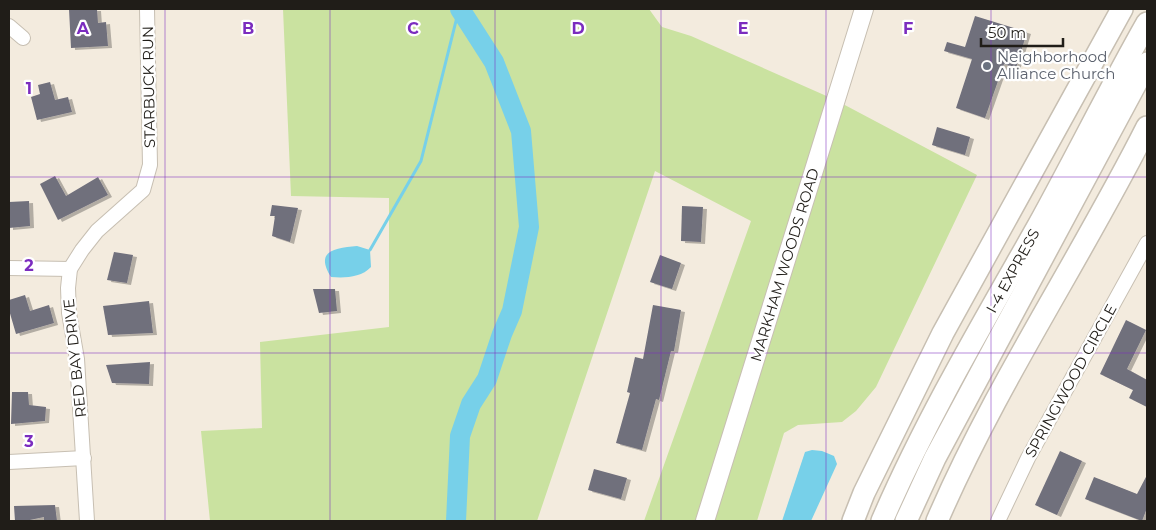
<svg xmlns="http://www.w3.org/2000/svg" width="1156" height="530" viewBox="0 0 1156 530" font-family="Montserrat,sans-serif">
  <style>
    .green { fill: #cae2a0 }
    .water { fill: #77d0e9 }
    .lines { fill: none; stroke-linecap: round; stroke-linejoin: round }
    .stream { stroke: #77d0e9; stroke-width: 3 }
    .river { stroke: #77d0e9; stroke-width: 20 }
    .building { fill: #706f7c; filter: url(#shadow) }
    .minor-casing { stroke: #c7bfb2; stroke-width: 16 }
    .major-casing { stroke: #c7bfb2; stroke-width: 20 }
    .highway-casing { stroke: #c7bfb2; stroke-width: 24 }
    .minor { stroke: #fff; stroke-width: 14 }
    .major { stroke: #fff; stroke-width: 18 }
    .highway { stroke: #fff; stroke-width: 21 }
    .grid { fill: none; stroke: #7b2cbf; stroke-width: 1; stroke-opacity: 0.55 }
    .worship-dot { fill: #6b7280; stroke: #fff; stroke-width: 2 }
    .labels { text-anchor: middle; stroke-width: 4.5; stroke-linejoin: round; paint-order: stroke }
    .worship-label { font-size: 15px; fill: #5b616d; stroke: #fff; text-anchor: start }
    .street-label { font-size: 15px; fill: #201d18; stroke: #fff }
    .grid-label { font-size: 16px; text-anchor: middle; font-weight: bold; fill: #7b2cbf; stroke: #fff; stroke-width: 4.5; stroke-linejoin: round; paint-order: stroke }
  </style>
  <defs>
    <filter id="shadow"><feDropShadow dx="4" dy="2" stdDeviation="0" flood-color="#0004"/></filter>
  </defs>
  <rect width="100%" height="100%" fill="#f3ebde"/>
  <g class="green">
    <path d="M283 9H649L662 27 691 36 831 98 699 521H644L751 221 655 171 537 521H210L201 431 262 428 260 342 389 327V198L291 196Z"/>
    <path d="M841 103 977 175 876 387 856 411 842 422 798 425 784 433 757 521H711Z"/>
  </g>
  <g class="water">
    <path d="M357 246 370 250 371 267C361 278 344 278 331 277 314 250 336 248 357 246Z"/>
    <path d="M812 450 822 451 834 456 837 464 811 521H782L805 452Z"/>
  </g>
  <g class="lines">
    <path class="stream" d="M370 250 421 161 459 9"/>
    <path class="river" d="M456 521 460 436 471 404 487 379 502 334 512 311 529 227 521 131 494 62 460 9"/>
  </g>
  <g class="building">
    <path d="M69 9H97L98 23 106 22 108 46 71 48Z"/>
    <path d="M975 16 1027 32 1016 68 1004 64 985 118 956 108 972 59 944 51 947 42 965 47Z"/>
    <path d="M50 82 55 100 68 97 72 112 37 120 31 97 40 94 38 85Z"/>
    <path d="M937 127 970 137 965 155 932 145Z"/>
    <path d="M55 176 66 196 98 177 108 195 58 220 40 184Z"/>
    <path d="M29 201 30 226 9 228V202Z"/>
    <path d="M272 205 298 208 290 242 272 236 275 216H270Z"/>
    <path d="M682 206 703 207 701 242 681 241Z"/>
    <path d="M114 252 133 255 127 283 107 280Z"/>
    <path d="M660 255 681 263 672 289 650 282Z"/>
    <path d="M313 289H335L337 311 319 313Z"/>
    <path d="M25 295 30 311 49 305 54 323 16 334 9 310V300Z"/>
    <path d="M149 301 153 333 108 335 103 306Z"/>
    <path d="M653 305 681 310 674 351H671L659 400 656 399 642 450 616 443 630 393 627 392 635 357 643 359Z"/>
    <path d="M1126 320 1146 330 1127 369 1147 380V407L1129 398 1133 390 1100 374Z"/>
    <path d="M150 362 149 384 112 383 106 365Z"/>
    <path d="M12 392H28L29 405 46 407 45 421 11 424Z"/>
    <path d="M1060 451 1082 461 1057 515 1035 505Z"/>
    <path d="M594 469 627 478 621 499 588 490Z"/>
    <path d="M1147 475V508L1142 521 1085 499 1094 477 1137 494Z"/>
    <path d="M55 505 57 521H44V517L25 521H15L14 506Z"/>
  </g>
  <g class="lines">
    <defs>
      <g id="minor">
        <path d="M9 26 23 38"/>
        <path d="M9 268 70 269"/>
        <path d="M9 462 84 458"/>
        <path d="M87 521 77 359 69 313 68 288 70 269 82 250 97 231 143 190 150 165 147 9"/>
        <path d="M998 521 1028 458 1147 243"/>
      </g>
      <path id="major" d="M705 521 864 9"/>
      <g id="highway">
        <path d="M853 521 864 493 943 333 1122 9"/>
        <path d="M882 521C926 419 983 323 1038 226 1075 159 1109 90 1147 23"/>
        <path d="M906 521 935 458 1147 63"/>
        <path d="M937 521C996 384 1080 260 1147 127"/>
      </g>
    </defs>
    <use href="#minor" class="minor-casing"/>
    <use href="#major" class="major-casing"/>
    <use href="#highway" class="highway-casing"/>
    <use href="#minor" class="minor"/>
    <use href="#major" class="major"/>
    <use href="#highway" class="highway"/>
  </g>
  <path class="grid" d="M165 9V521M330 9V521M495 9V521M661 9V521M826 9V521M991 9V521M9 177H1147M9 353H1147"/>
  <circle class="worship-dot" cx="987" cy="66" r="5"/>
  <g class="labels">
    <g class="worship-label">
      <text x="997" y="62">Neighborhood<tspan x="997" dy="17">Alliance Church</tspan></text>
    </g>
    <g class="street-label">
      <text transform="translate(149 87) rotate(-91)" y="5">STARBUCK RUN</text>
      <text transform="translate(785 265) rotate(-73)" y="5">MARKHAM WOODS ROAD</text>
      <text transform="translate(1013 271) rotate(-61)" y="5">I-4 EXPRESS</text>
      <text transform="translate(75 358) rotate(-96)" y="5">RED BAY DRIVE</text>
      <text transform="translate(1071 381) rotate(-61)" y="5">SPRINGWOOD CIRCLE</text>
    </g>
  </g>
  <g class="grid-label">
    <text x="83" y="34">A</text>
    <text x="248" y="34">B</text>
    <text x="413" y="34">C</text>
    <text x="578" y="34">D</text>
    <text x="743" y="34">E</text>
    <text x="908" y="34">F</text>
    <text x="29" y="94">1</text>
    <text x="29" y="271">2</text>
    <text x="29" y="447">3</text>
  </g>
  <rect width="1156" height="530" fill="none" stroke="#201d18" stroke-width="20"/>
  <path d="M981 38v8h82v-8" fill="none" stroke="#201d18" stroke-width="2.5"/>
  <text x="988" y="38" font-size="15" fill="#201d18" stroke="#ffffff" stroke-width="4" paint-order="stroke">50 m</text>
</svg>
